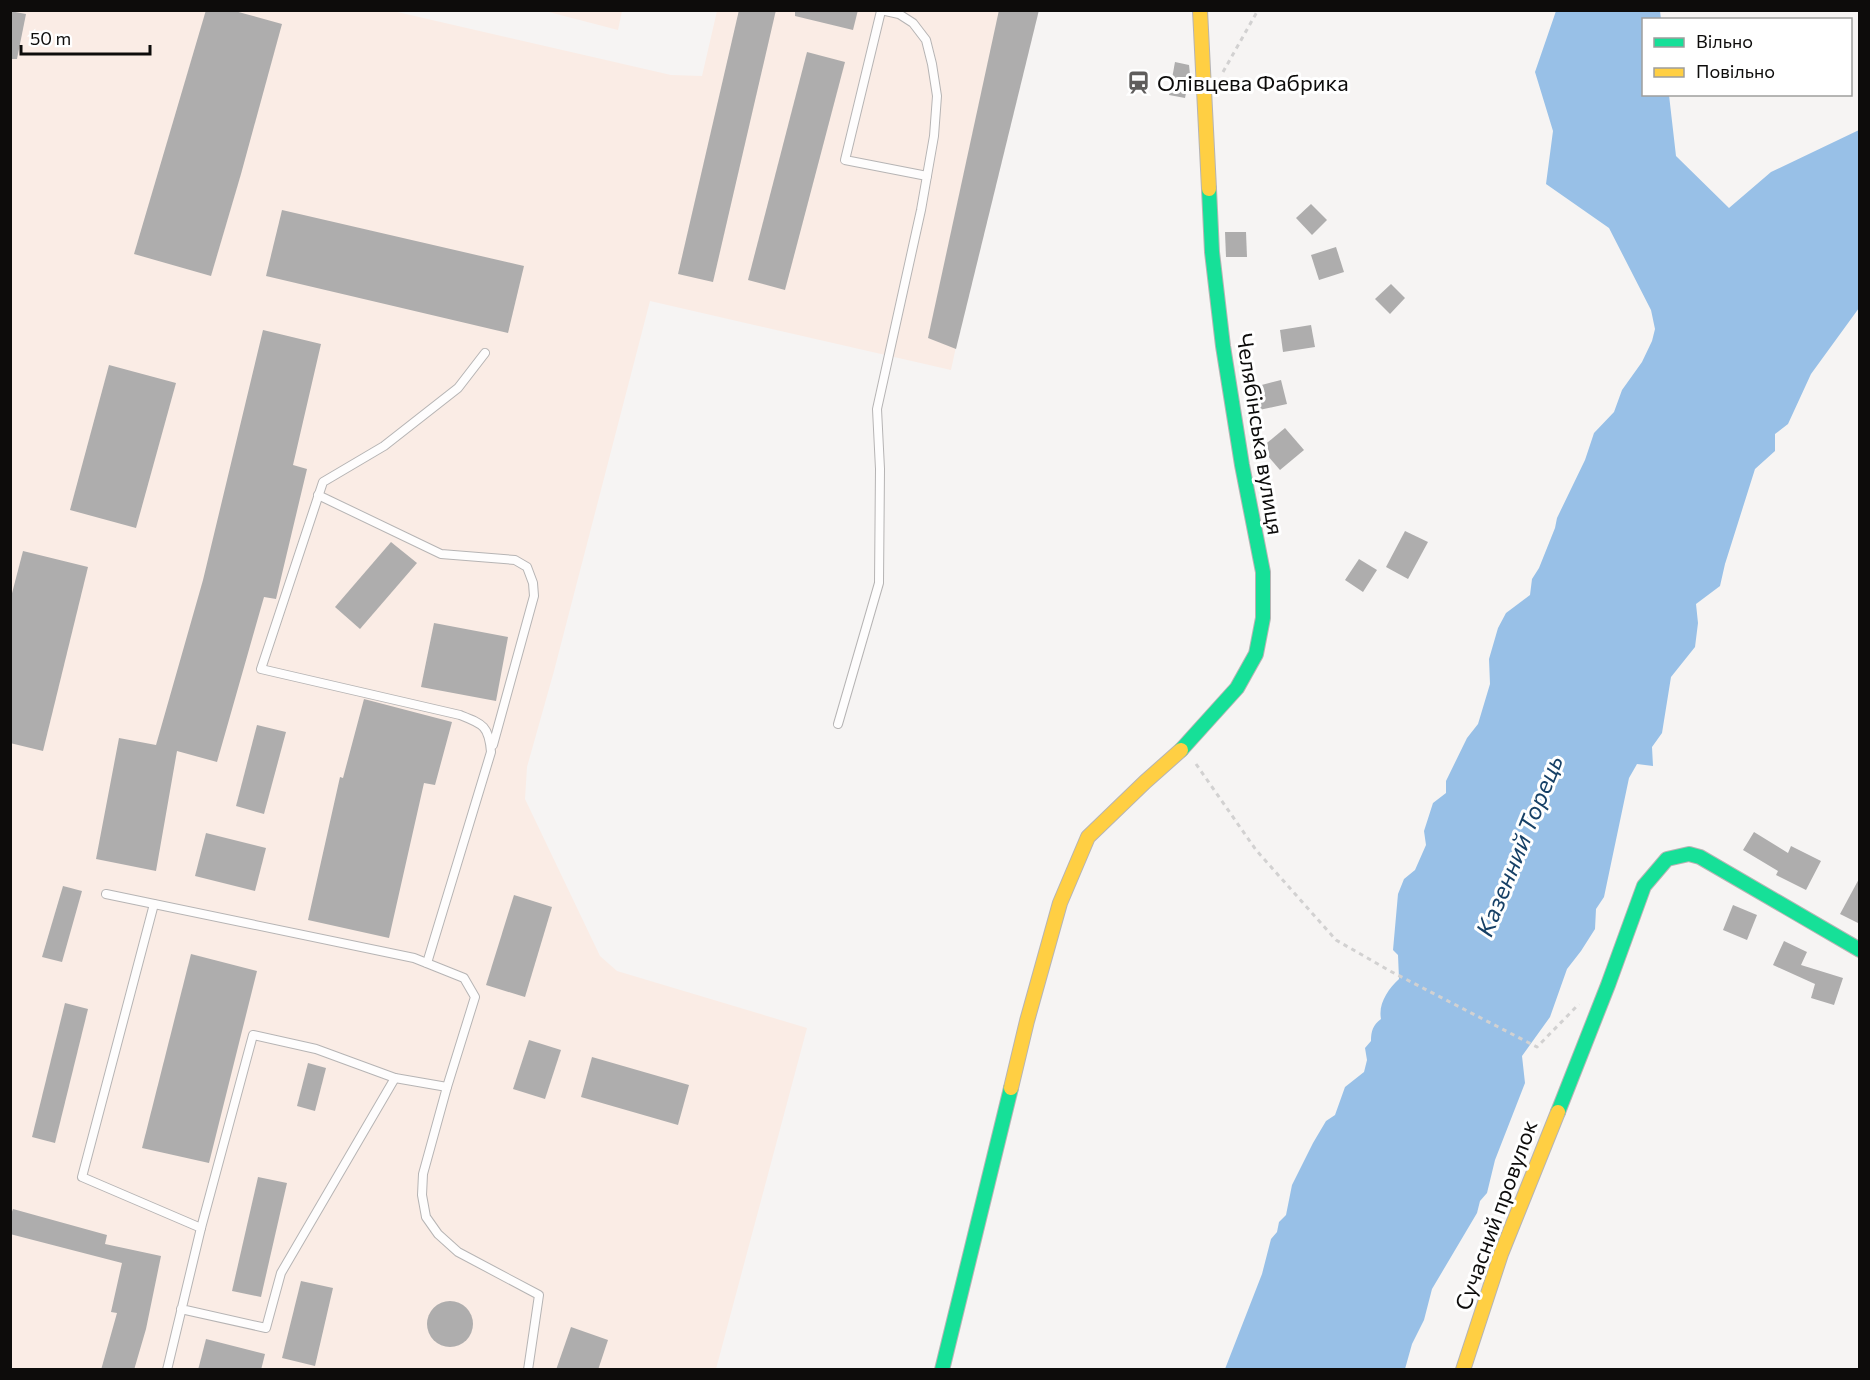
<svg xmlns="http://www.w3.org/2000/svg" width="1870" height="1380" viewBox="0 0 1870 1380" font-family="Commissioner,sans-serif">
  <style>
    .industrial { fill: #faece5 }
    .water { fill: #98c0e7 }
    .building { fill: #aeadad }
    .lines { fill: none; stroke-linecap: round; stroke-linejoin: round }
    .lane-casing { stroke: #b6b4b4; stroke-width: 10 }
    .fast-casing { stroke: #b6b4b4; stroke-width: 16 }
    .slow-casing { stroke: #b6b4b4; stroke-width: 16 }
    .path { stroke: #d2d1d1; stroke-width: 3; stroke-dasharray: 4.5 4.5; stroke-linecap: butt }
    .lane { stroke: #fefdfd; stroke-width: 8 }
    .fast { stroke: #16e098; stroke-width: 14 }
    .slow { stroke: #ffcf43; stroke-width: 14 }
    .labels { text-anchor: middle; stroke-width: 6; stroke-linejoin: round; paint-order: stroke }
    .poi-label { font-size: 22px; fill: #0d0c0b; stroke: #fff; text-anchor: start }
    .street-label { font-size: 22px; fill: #0d0c0b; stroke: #fff }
    .water-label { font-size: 24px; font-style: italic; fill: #164066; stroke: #fff }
  </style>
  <rect width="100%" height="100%" fill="#f6f4f3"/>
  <g class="industrial">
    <path d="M10 11H393L671 75 702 76 717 11H1028L951 370 650 301 554 671 527 767 525 799 600 956 617 971 807 1028 716 1369H11Z"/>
    <path d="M545 11 622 10V11L618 30Z"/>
  </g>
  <path class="water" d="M1556 11H1660L1661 19 1644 20V94L1669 95 1676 156 1729 208 1771 172 1859 130V308L1811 374 1788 424 1775 434V451L1755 469 1725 564 1720 586 1696 604 1698 623 1695 647 1671 677 1662 733 1652 747 1653 766 1637 764 1629 778 1604 897 1596 909 1595 929 1581 951 1567 969 1550 1017 1522 1056 1525 1083 1495 1160 1487 1193 1480 1201 1477 1213 1432 1289 1424 1320 1412 1344 1405 1369H1225L1262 1274 1271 1239 1277 1232 1279 1222 1286 1215 1292 1185 1313 1143 1326 1121 1335 1115 1345 1087 1364 1072 1367 1060 1365 1048 1371 1041C1371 1031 1373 1025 1381 1019 1378 1004 1388 989 1399 979L1398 955 1393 950 1398 894 1404 879 1415 870 1426 845 1424 831 1433 803 1446 793V781L1467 738 1478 724 1490 684 1489 659 1498 628 1506 613 1530 595 1532 579 1539 568 1555 528 1557 518 1585 460 1594 433 1614 412 1622 390 1642 362 1652 341 1655 329 1651 310 1609 228 1546 184 1553 131 1535 72Z"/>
  <g class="building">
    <path d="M206 10H231L282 24 241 174 211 276 134 254Z"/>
    <path d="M739 10H776L713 282 678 274Z"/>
    <path d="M795 10H858L853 30 795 16Z"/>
    <path d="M999 10H1039L956 349 928 338Z"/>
    <path d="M10 11 26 14 17 59H10Z"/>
    <path d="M807 52 845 62 785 290 748 280Z"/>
    <path d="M1175 62 1189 65 1190 74 1185 98 1169 95Z"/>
    <path d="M1311 204 1327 220 1312 235 1296 218Z"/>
    <path d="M282 210 524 266 508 333 266 276Z"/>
    <path d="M1225 232H1246L1247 257H1226Z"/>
    <path d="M1336 247 1344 272 1319 280 1311 255Z"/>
    <path d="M1391 284 1405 298 1390 314 1375 299Z"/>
    <path d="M1311 325 1315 347 1283 352 1280 330Z"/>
    <path d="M263 330 321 344 293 465 307 469 276 599 264 597 217 762 177 751 156 871 96 859 119 738 156 745 203 580Z"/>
    <path d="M109 365 176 383 136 528 70 510Z"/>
    <path d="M1281 380 1287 404 1259 410 1254 387Z"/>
    <path d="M1285 428 1304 450 1280 470 1261 448Z"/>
    <path d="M1405 531 1428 542 1408 579 1386 567Z"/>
    <path d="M391 542 417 563 360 629 335 607Z"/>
    <path d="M23 551 88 567 43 751 10 743V601Z"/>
    <path d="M1359 559 1377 570 1363 592 1345 580Z"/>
    <path d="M434 623 508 637 496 701 421 687Z"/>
    <path d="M364 699 452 722 435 785 424 783 389 938 308 920 340 777 343 778Z"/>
    <path d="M257 725 286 732 264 814 236 806Z"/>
    <path d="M1754 832 1788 853 1791 846 1821 861 1806 890 1776 875 1778 871 1743 850Z"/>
    <path d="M206 833 266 848 255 891 195 876Z"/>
    <path d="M1860 877V924L1840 914Z"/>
    <path d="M63 886 82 891 62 962 42 957Z"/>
    <path d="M514 895 552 907 525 997 486 985Z"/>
    <path d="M1733 905 1757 915 1747 940 1723 930Z"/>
    <path d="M1784 941 1807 952 1801 965 1843 978 1834 1005 1811 998 1815 984 1773 965Z"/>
    <path d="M191 954 257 971 209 1163 142 1148Z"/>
    <path d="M65 1003 88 1009 55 1143 32 1137Z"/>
    <path d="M529 1040 561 1050 545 1099 513 1089Z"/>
    <path d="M592 1057 689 1085 678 1125 581 1097Z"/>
    <path d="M308 1063 326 1068 315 1111 297 1106Z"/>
    <path d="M258 1177 287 1183 261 1297 232 1291Z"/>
    <path d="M13 1209 107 1235 105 1244 161 1256 146 1329 134 1370H101L117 1313 111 1312 122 1263 10 1234V1217Z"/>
    <path d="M301 1281 333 1288 315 1366 282 1358Z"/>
    <circle cx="450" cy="1324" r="23"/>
    <path d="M571 1327 608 1340 598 1370H556Z"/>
    <path d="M206 1339 265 1354 261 1370H198Z"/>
  </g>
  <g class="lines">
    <defs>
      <g id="lane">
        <path d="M881 11 845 160 927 176"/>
        <path d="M318 495 441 554 515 560 527 567 533 583 534 596 493 745"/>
        <path d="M838 724 879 583 880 469 877 409 921 210 934 136 937 96 932 64 926 40 913 23 899 14 881 10"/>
        <path d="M106 894 414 958 464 978 475 997 447 1087"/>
        <path d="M154 904 82 1177 201 1228"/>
        <path d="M427 963 491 752C489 726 483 724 460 715L261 669 323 482 384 446 458 388 485 353"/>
        <path d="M395 1078 447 1087 423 1174 422 1195 426 1217 438 1234 458 1252 539 1295 528 1370"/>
        <path d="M167 1370 201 1228 253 1035 316 1049 395 1078 281 1273 266 1328 181 1309"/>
      </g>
      <g id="fast">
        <path d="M1181 750 1237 688 1256 654 1263 618V572L1242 465 1223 346 1212 252 1209 189"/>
        <path d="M1558 1112 1608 985 1644 886 1667 859 1689 854 1700 857 1860 950"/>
        <path d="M942 1370 1011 1088"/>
      </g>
      <g id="slow">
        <path d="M1200 10 1209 189"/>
        <path d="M1011 1088 1027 1021 1060 903 1088 837 1145 782 1181 750"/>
        <path d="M1463 1370 1501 1254 1558 1112"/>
      </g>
    </defs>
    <use href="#lane" class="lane-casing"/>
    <use href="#fast" class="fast-casing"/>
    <use href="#slow" class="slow-casing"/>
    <g class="path">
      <path d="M1223 72 1258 10"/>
      <path d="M1196 764 1256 850 1336 940 1390 971 1537 1047 1579 1004"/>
    </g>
    <use href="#lane" class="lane"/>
    <use href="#fast" class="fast"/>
    <use href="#slow" class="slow"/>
  </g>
  <defs>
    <symbol id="station-bare" viewBox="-9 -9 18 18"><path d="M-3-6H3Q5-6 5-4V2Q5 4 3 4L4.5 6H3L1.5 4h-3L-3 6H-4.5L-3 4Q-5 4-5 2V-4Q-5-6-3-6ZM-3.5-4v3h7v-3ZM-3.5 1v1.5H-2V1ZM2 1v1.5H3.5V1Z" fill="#5f5d5c" stroke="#fff" stroke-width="2.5" paint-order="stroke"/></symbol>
  </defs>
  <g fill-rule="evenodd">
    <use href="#station-bare" x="1122" y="66" width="33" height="33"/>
  </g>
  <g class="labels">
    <g class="poi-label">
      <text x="1157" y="91">Олівцева Фабрика</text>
    </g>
    <g class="street-label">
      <text transform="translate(1260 434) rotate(81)" y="8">Челябінська вулиця</text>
      <text transform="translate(1496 1215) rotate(-70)" y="8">Сучасний провулок</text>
    </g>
    <g class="water-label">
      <text transform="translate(1520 846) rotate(-68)" y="8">Казенний Торець</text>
    </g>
  </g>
  <rect width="1870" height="1380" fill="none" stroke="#0d0c0b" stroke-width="24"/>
  <rect x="1642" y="18" width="210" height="78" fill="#ffffff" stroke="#9e9e9d" stroke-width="1.5"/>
  <rect x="1654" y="38" width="30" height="9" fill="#16e098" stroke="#9e9e9d" stroke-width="1.5"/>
  <text x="1696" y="48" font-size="18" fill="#0d0c0b">Вільно</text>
  <rect x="1654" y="68" width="30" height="9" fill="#ffcf43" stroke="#9e9e9d" stroke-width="1.5"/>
  <text x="1696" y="78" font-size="18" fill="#0d0c0b">Повільно</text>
  <path d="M21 45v9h129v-9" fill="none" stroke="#0d0c0b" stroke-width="3"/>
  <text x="30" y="45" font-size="18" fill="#0d0c0b" stroke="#ffffff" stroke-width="4.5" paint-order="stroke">50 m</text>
</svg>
